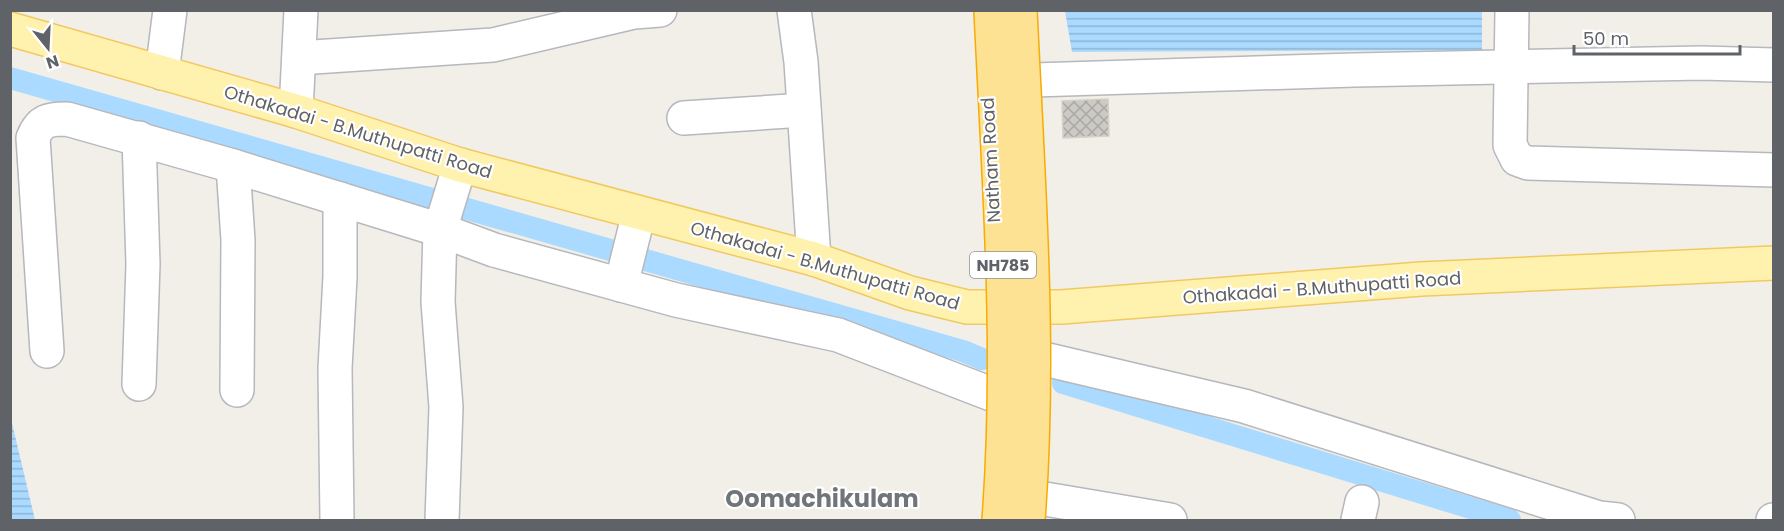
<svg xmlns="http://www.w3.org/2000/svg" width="1784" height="531" viewBox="0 0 1784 531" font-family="Poppins,sans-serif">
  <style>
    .water { fill: url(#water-rules) }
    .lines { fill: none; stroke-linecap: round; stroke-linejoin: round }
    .canal { stroke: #aadaff; stroke-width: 22 }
    .building { fill: url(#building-cross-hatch); stroke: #d6d1c6; stroke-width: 1.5 }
    .minor-casing { stroke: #b5b8bc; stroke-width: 36 }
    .major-casing { stroke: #f2c960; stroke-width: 36 }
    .minor { stroke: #fff; stroke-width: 33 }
    .major { stroke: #fff2af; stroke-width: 33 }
    .highway-bridge-casing { stroke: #f9ab00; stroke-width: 36; stroke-linecap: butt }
    .highway-bridge { stroke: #fde293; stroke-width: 33 }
    .labels { text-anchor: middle; stroke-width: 4.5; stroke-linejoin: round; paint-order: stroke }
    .shield { fill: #fff; stroke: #8f9295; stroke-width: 1.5 }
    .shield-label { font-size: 16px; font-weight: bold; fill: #5f6368 }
    .street-label { font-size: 18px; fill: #5f6368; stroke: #fff }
    .district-label { font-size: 24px; font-weight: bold; fill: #70757a; stroke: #fff }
  </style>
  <defs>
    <pattern id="water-rules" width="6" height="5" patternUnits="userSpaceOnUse" patternTransform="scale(1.5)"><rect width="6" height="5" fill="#aadaff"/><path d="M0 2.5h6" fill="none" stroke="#8eb4d2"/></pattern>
    <pattern id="building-cross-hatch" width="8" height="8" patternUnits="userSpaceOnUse" patternTransform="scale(1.5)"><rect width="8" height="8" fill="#cccac5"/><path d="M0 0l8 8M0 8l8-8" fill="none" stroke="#a9a8a4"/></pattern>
  </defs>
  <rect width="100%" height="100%" fill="#f1efe8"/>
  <g class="water">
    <path d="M1065 11H1482V50L1072 52Z"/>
    <path d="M11 419 35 520H11Z"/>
  </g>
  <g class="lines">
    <g class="canal">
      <path d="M10 78 963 351 982 359"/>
      <path d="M1063 383 1510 520"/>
    </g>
  </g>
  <path class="building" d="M1108 99 1109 136 1063 138 1062 101Z"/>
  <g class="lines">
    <defs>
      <g id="minor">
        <path d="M794 10 801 62 814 259"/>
        <path d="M1512 10 1510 145 1517 159 1528 163 1774 170"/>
        <path d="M299 58 493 45 634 12 660 10"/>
        <path d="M162 73 170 10"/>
        <path d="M1034 80 1354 70 1701 63 1774 65"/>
        <path d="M296 111 301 10"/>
        <path d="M684 118 804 110"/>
        <path d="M233 166 238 240 237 390"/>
        <path d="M621 285 639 213"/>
        <path d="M47 351 33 138C40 120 49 119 67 119L233 166 440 230 494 250 676 300 838 335 999 397"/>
        <path d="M1044 359 1244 406 1599 518 1618 520"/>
        <path d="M139 384 143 264 139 138"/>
        <path d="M1039 498 1170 520"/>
        <path d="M337 520 335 368 340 277V199"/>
        <path d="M442 520 446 407 438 302 440 230 460 165"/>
        <path d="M1358 520 1362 502"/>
        <path d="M1773 520H1774"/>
      </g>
      <path id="major" d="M10 29 296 111 460 165 814 259 910 293 967 307H1061L1421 279 1774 263"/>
    </defs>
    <use href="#minor" class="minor-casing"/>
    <use href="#major" class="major-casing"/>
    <use href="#minor" class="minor"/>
    <use href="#major" class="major"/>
    <defs>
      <g id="highway-bridge">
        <path d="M991 10C999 181 1012 350 999 520"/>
        <path d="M1020 10C1028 181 1041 350 1028 520"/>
      </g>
    </defs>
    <use href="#highway-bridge" class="highway-bridge-casing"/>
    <use href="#highway-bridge" class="highway-bridge"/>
  </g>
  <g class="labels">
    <rect class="shield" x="970" y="252" width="66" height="26" rx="4.5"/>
    <g class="shield-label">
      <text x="1003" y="271">NH785</text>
    </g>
    <g class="street-label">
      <text transform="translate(358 132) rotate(17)" y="6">Othakadai - B.Muthupatti Road</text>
      <text transform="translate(991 160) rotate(-93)" y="6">Natham Road</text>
      <text transform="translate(825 266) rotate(16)" y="6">Othakadai - B.Muthupatti Road</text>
      <text transform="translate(1322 288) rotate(-4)" y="6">Othakadai - B.Muthupatti Road</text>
    </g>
    <g class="district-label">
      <text x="822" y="507">Oomachikulam</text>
    </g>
  </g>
  <rect width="1784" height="531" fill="none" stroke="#5f6368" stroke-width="24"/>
  <g transform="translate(48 48) rotate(162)" stroke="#ffffff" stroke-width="4.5" paint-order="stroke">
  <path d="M0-4.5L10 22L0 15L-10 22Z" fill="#5f6368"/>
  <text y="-9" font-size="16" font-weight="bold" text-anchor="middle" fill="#5f6368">N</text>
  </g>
  <path d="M1574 45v9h166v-9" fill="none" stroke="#5f6368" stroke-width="3"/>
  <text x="1583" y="45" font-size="18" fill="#5f6368" stroke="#ffffff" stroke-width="4.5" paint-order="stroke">50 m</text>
</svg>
